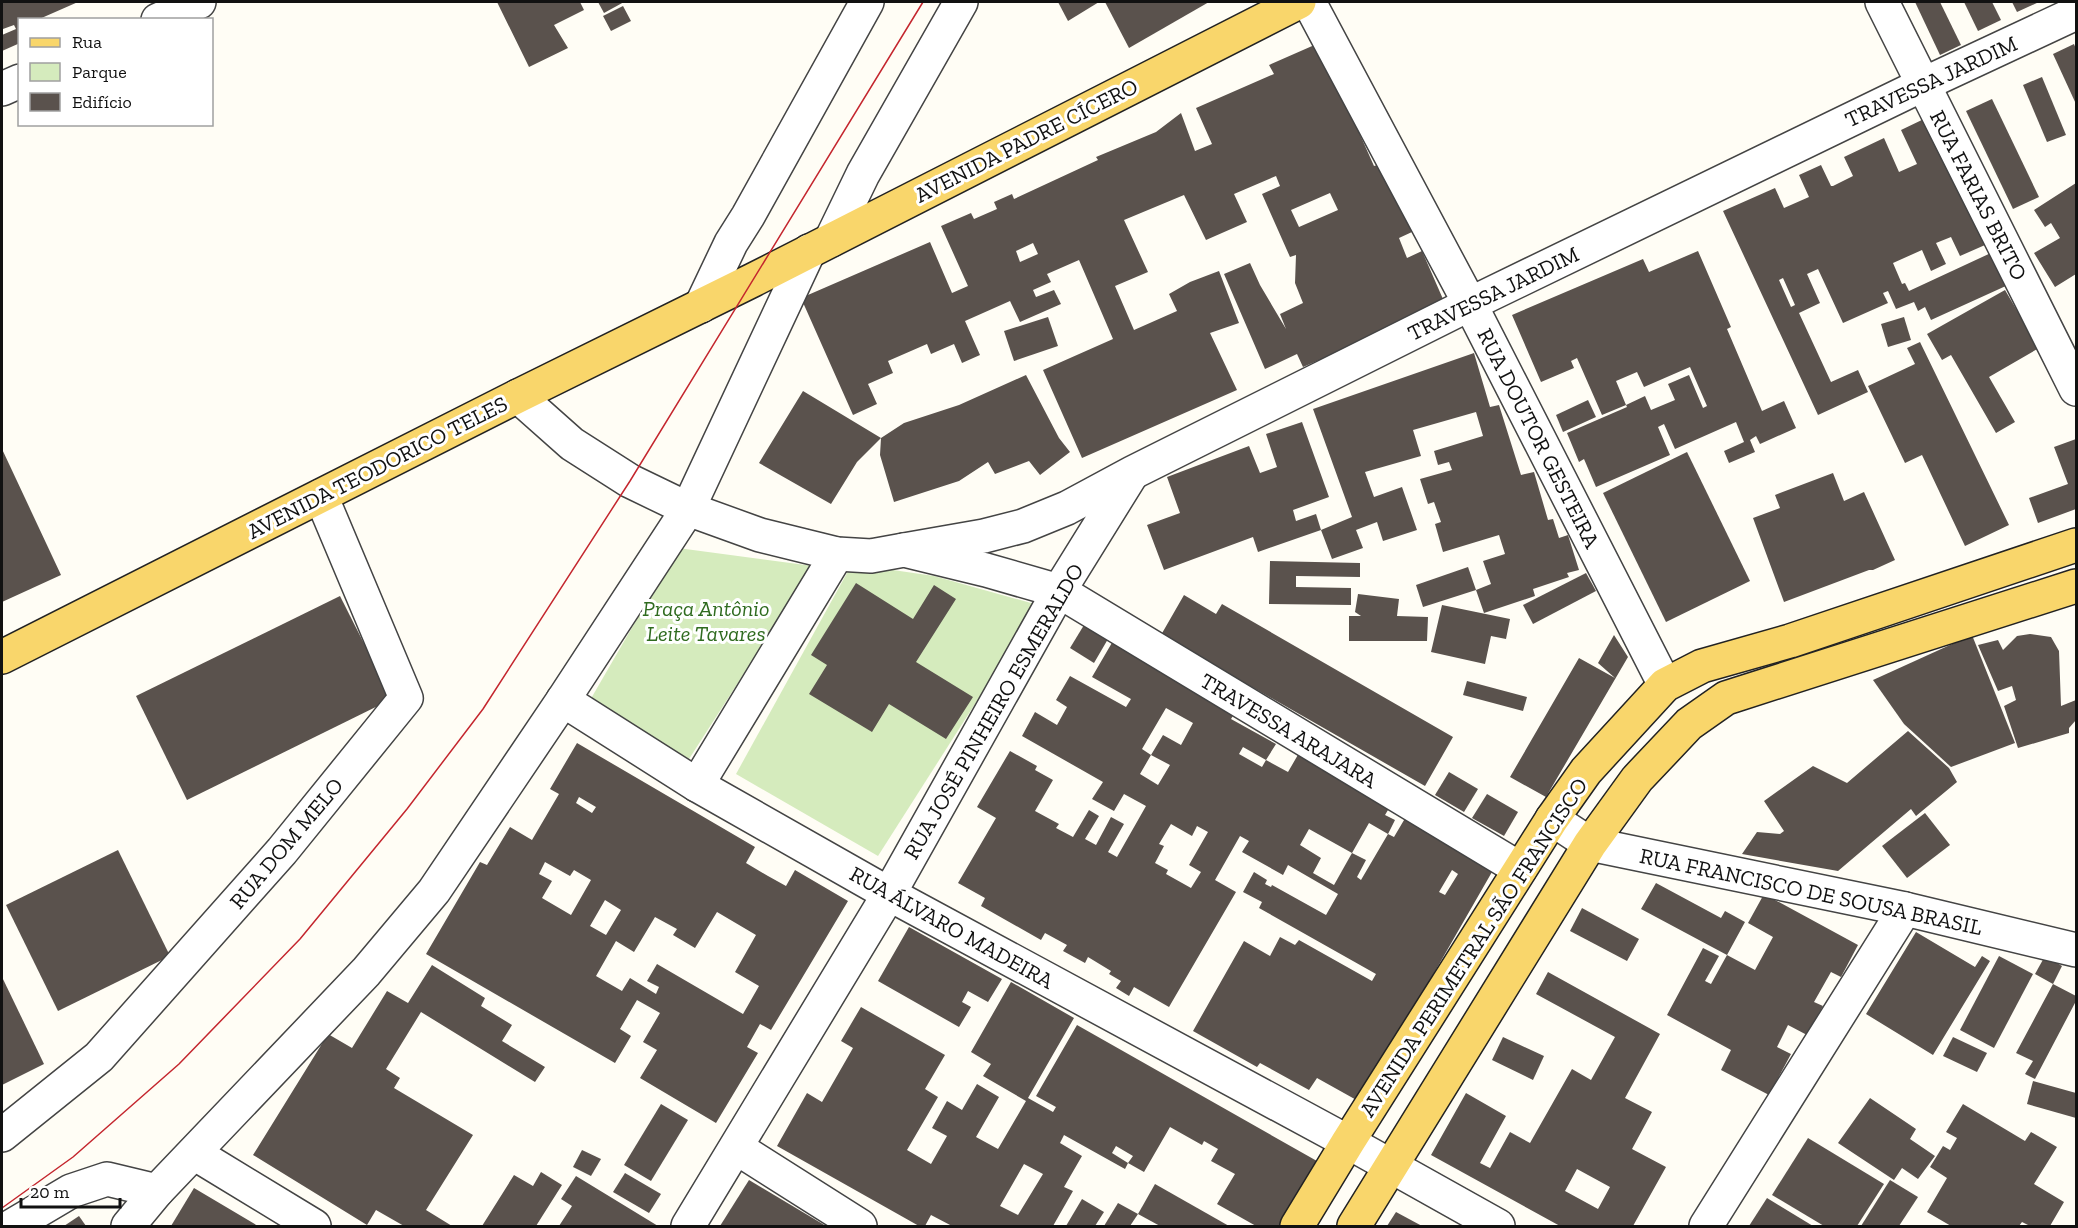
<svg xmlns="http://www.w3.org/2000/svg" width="2078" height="1228" viewBox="0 0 2078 1228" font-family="'Zilla Slab',serif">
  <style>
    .green { fill: #d5ebbd }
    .building { fill: #5a524d; fill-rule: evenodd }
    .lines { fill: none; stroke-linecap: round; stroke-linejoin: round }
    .minor-casing { stroke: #444; stroke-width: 36 }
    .major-casing { stroke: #222; stroke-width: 36 }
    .minor { stroke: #fff; stroke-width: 33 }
    .major { stroke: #f9d66b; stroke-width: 33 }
    .tram { stroke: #c4262e; stroke-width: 1.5 }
    .labels { text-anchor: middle; stroke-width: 6; stroke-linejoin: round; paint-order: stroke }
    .street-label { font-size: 22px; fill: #111; stroke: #fff }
    .park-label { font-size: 22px; font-style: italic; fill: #2f6b1f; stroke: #fff }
  </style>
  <rect width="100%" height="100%" fill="#fffdf5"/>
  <g class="green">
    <path d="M678 548 813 566 689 759 589 702Z"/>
    <path d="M852 564 934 576 1038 605 878 856 736 774Z"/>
  </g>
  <g class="building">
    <path d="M2 2H78L37 20H20V43L2 51V35L16 29 14 25 3 29Z"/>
    <path d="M497 2H580L584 10 554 25 568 48 529 67Z"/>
    <path d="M598 2H624L604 13Z"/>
    <path d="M1058 2H1099L1068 21Z"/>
    <path d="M1105 2H1209L1129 48Z"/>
    <path d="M1915 2H1940L1961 45 1940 55Z"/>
    <path d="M1964 2H1992L2001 20 1978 31Z"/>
    <path d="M2012 2H2039L2017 12Z"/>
    <path d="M623 6 631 21 611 31 603 16Z"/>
    <path d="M1319 43 1374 166 1381 164 1412 232 1399 238 1407 258 1422 251 1446 306 1303 367 1297 354 1265 369 1224 274 1250 263 1260 285 1286 329 1280 314 1303 303 1295 283 1296 255 1290 257 1262 194 1280 186 1276 176 1234 194 1247 222 1206 240 1184 195 1124 220 1148 272 1115 286 1134 330 1177 311 1169 294 1190 282 1219 271 1239 323 1210 333 1237 390 1082 458 1043 370 1113 339 1079 260 1047 274 1051 282 1033 290 1036 297 1054 290 1061 304 1020 322 1010 301 965 321 980 355 962 363 954 344 931 354 927 344 888 361 893 373 868 384 877 404 853 415 801 298 930 242 952 293 968 286 941 226 971 213 974 219 997 209 994 202 1012 194 1014 199 1098 160 1096 157 1156 132 1181 113 1195 151 1212 144 1196 108 1274 74 1269 65ZM1330 193 1338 210 1299 227 1291 210ZM1033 243 1038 254 1020 262 1016 251Z"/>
    <path d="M2074 44 2076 49V104L2053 54Z"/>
    <path d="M2042 77 2066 135 2047 142 2023 85Z"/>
    <path d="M1992 99 2039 197 2013 209 1966 111Z"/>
    <path d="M1926 118 1985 245 1960 256 1951 237 1936 243 1946 264 1931 271 1922 250 1893 263 1902 284 1905 283 1909 291 1993 252 2008 285 1931 320 1925 307 1918 311 1914 302 1896 309 1888 291 1883 293 1888 303 1843 323 1818 269 1807 274 1820 303 1799 313 1831 382 1858 370 1868 392 1818 415 1723 211 1775 188 1784 208 1809 197 1799 175 1821 165 1831 186H1833L1853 176 1844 157 1884 138 1899 172 1917 164 1901 130ZM1783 278 1795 305 1791 307 1779 280Z"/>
    <path d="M2076 183V274L2055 287 2034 253 2060 238 2051 223 2045 227 2034 210Z"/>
    <path d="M1698 251 1731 327 1727 329 1762 411 1784 401 1796 428 1760 444 1756 436 1750 440 1755 452 1729 463 1724 451 1744 442 1736 422 1675 449 1664 424 1658 427 1670 455 1596 487 1584 459 1579 462 1567 433 1627 407 1626 405 1645 396 1651 410 1675 400 1668 384 1689 375 1703 408 1707 406 1690 367 1644 387 1637 372 1616 381 1626 405 1602 415 1577 358 1571 361 1574 368 1541 382 1512 315 1643 259 1649 272Z"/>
    <path d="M2005 290 2039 348 1989 377 2015 422 1996 433 1951 355 1942 360 1927 334Z"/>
    <path d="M1048 317 1058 346 1014 361 1004 331Z"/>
    <path d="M1904 317 1911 340 1888 347 1881 324Z"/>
    <path d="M1920 342 2009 525 1965 546 1922 455 1905 463 1868 386 1915 364 1907 348Z"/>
    <path d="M1474 353 1490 407 1499 405 1521 475 1534 472 1548 520 1553 519 1559 538 1568 535 1579 570 1567 573 1569 577 1533 589 1535 596 1484 613 1476 590 1491 584 1483 561 1505 554 1499 535 1443 552 1435 524 1441 522 1434 502 1428 504 1420 479 1452 470 1449 462 1438 465 1434 451 1483 436 1476 412 1413 430 1421 456 1365 472 1374 497 1402 487 1417 530 1383 541 1377 522 1356 530 1363 548 1332 559 1321 530 1352 517 1313 409Z"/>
    <path d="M1026 375 1059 438 1070 452 1040 475 1029 461 995 474 988 462 959 481 894 502 880 455 881 438 904 423 959 405Z"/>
    <path d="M803 391 881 438 857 462 831 504 759 463Z"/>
    <path d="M1588 400 1596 417 1563 432 1556 415Z"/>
    <path d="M1302 422 1329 497 1293 510 1296 521 1316 514 1321 530 1258 552 1253 537 1164 570 1147 525 1180 513 1167 477 1249 446 1260 473 1277 467 1266 434Z"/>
    <path d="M2076 439V509L2038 523 2029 498 2068 484 2054 447Z"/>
    <path d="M2 449 61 575 2 602Z"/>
    <path d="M1687 452 1750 581 1666 622 1603 493Z"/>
    <path d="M1833 473 1844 501 1864 492 1895 560 1873 570H1869L1784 602 1753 518 1780 508 1775 495Z"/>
    <path d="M1270 561 1360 563V577L1296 576V587L1351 588V605L1269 604Z"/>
    <path d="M1468 567 1476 590 1423 607 1416 585Z"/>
    <path d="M1586 573 1596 591 1533 624 1523 605Z"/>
    <path d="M856 583 913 619 934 585 956 599 916 662 973 697 946 739 889 704 872 732 809 694 827 665 811 655Z"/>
    <path d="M1358 594 1399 599 1397 616 1428 617 1427 641H1349V616H1361L1355 612Z"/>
    <path d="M1184 595 1216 614 1222 604 1453 737 1425 786 1161 635Z"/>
    <path d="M340 596 392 699 187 800 136 696Z"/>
    <path d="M1442 605 1510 619 1506 639 1491 636 1485 664 1431 652Z"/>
    <path d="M1084 625 1108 639 1094 663 1070 648Z"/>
    <path d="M2030 634 2051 637 2059 651 2061 706 2076 700V720L2069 728V733L2018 748 2004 706 2016 700 2012 686 1998 691 1978 645 1998 640 2003 650 2017 636Z"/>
    <path d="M1614 635 1628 657 1546 797 1510 777 1579 658 1615 678 1598 663Z"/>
    <path d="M1972 635 2015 743 1951 767 1904 724 1873 680Z"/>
    <path d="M1113 641 1236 711 1231 719 1276 744 1266 760 1243 747 1239 754 1262 767 1266 760 1288 772 1299 753 1391 805 1385 815 1395 820 1388 834 1369 823 1352 853 1309 829 1300 845 1321 858 1313 873 1334 885 1352 853 1366 860 1357 877 1361 880 1388 834 1394 837 1407 815 1496 865 1360 1102 1317 1078 1309 1090 1260 1063 1257 1067 1193 1031 1244 941 1270 956 1280 937 1295 945 1299 940 1372 981 1376 974 1259 908 1262 902 1243 892 1254 872 1267 880 1265 884 1271 887 1272 885 1326 915 1338 894 1288 865 1283 875 1242 852 1249 841 1240 836 1215 880 1236 892 1169 1007 1134 987 1129 996 1116 988 1121 981 1109 974 1111 971 1088 957 1085 963 1063 951 1067 945 1045 933 1041 940 981 906 985 898 958 883 996 818 977 807 1010 751 1037 766 1035 770 1053 780 1035 811 1059 824 1056 828 1073 837 1089 810 1099 816 1085 839 1096 845 1111 817 1124 824 1108 852 1117 857 1146 806 1124 794 1114 811 1092 799 1103 782 1022 736 1035 712 1057 725 1067 707 1056 700 1070 676 1126 707 1131 699 1092 677ZM1166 708 1193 723 1181 745 1163 735 1151 755 1170 765 1158 785 1140 774 1151 755 1142 749ZM1171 824 1192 836 1197 826 1208 832 1189 865 1201 872 1191 888 1166 874 1168 870 1155 863 1164 846 1159 844ZM1452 870 1458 874 1445 895 1439 892Z"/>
    <path d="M1467 681 1527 697 1523 711 1463 695Z"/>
    <path d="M1908 731 1949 768 1957 782 1916 816 1911 809 1838 871 1742 854 1757 832 1780 834 1784 831 1764 801 1813 766 1847 783Z"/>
    <path d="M577 743 755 847 746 863 768 876 786 886 795 870 848 901 771 1030 760 1024 747 1047 758 1053 716 1123 640 1078 657 1050 643 1042 660 1013 637 1000 620 1029 631 1036 615 1063 426 954 480 862 487 865 510 827 532 840 559 794 550 789ZM579 797 596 807 592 813 576 803ZM545 862 570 876 574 870 591 880 571 915 542 898 552 881 539 874ZM605 900 621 910 606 935 590 926ZM717 912 756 935 735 972 759 986 743 1014 657 964 647 981 659 987 656 994 630 978 622 991 596 976 616 941 634 952 655 917 677 929 673 935 695 948Z"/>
    <path d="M1449 772 1478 789 1464 812 1435 795Z"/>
    <path d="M1487 794 1518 812 1504 836 1472 818Z"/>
    <path d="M1925 813 1950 845 1907 878 1882 846Z"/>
    <path d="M118 850 170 956 58 1011 6 905Z"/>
    <path d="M1656 883 1721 918 1725 911 1745 922 1727 955 1641 909Z"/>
    <path d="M1764 894 1858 945 1841 977 1831 972 1814 1002 1823 1006 1807 1035 1788 1025 1777 1047 1791 1054 1769 1095 1721 1070 1731 1050 1667 1015 1703 948 1719 956 1705 981 1711 984 1727 955 1755 970 1773 937 1748 923Z"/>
    <path d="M1582 908 1639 939 1627 961 1570 931Z"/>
    <path d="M909 927 1002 979 988 1002 968 991 962 1002 971 1007 959 1027 878 981Z"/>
    <path d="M1916 932 1975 967 1982 956 1990 961 1933 1055 1866 1014Z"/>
    <path d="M1999 956 2033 974 1994 1048 1960 1030Z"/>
    <path d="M2045 956 2062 966 2053 984 2035 974Z"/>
    <path d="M432 965 485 998 481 1006 512 1025 502 1041 545 1067 535 1082 421 1012 386 1069 400 1078 394 1088 473 1135 426 1210 452 1226H404L376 1210 367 1225 253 1155 328 1034 352 1048 387 991 408 1003Z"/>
    <path d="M1548 972 1660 1034 1625 1098 1652 1112 1632 1149 1666 1167 1633 1226H1560L1431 1155 1466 1093 1506 1116 1480 1163 1490 1168 1510 1132 1530 1143 1572 1069 1591 1080 1615 1037 1536 994ZM1577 1169 1610 1187 1598 1209 1565 1191Z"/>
    <path d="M2 977 44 1064 2 1085Z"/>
    <path d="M1011 982 1074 1018 1028 1098 1053 1112 1056 1107 1036 1096 1077 1025 1324 1165 1291 1206 1279 1226H1256L1217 1204 1235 1174 1211 1161 1218 1149 1204 1141 1202 1145 1170 1127 1144 1172 1128 1163 1133 1156 1116 1146 1112 1153 1128 1163 1125 1169 1064 1135 1060 1143 1082 1156 1064 1187 1073 1191 1053 1226H952L931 1215 925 1226H919L777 1146 807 1093 822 1102 853 1048 841 1041 861 1007 945 1055 925 1089 938 1097 907 1150 931 1164 947 1136 932 1128 947 1101 962 1110 977 1084 999 1097 976 1137 998 1149 1026 1101 983 1076 991 1064 971 1052ZM1024 1164 1043 1174 1018 1215 1000 1206Z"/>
    <path d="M2053 984 2076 996V1001L2035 1079 2025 1074 2033 1061 2016 1053Z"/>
    <path d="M1503 1037 1544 1056 1533 1080 1492 1060Z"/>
    <path d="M1953 1037 1987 1053 1977 1072 1943 1056Z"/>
    <path d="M2033 1081 2076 1093V1118L2027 1104Z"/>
    <path d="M1870 1098 1916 1129 1910 1139 1935 1156 1918 1179 1902 1168 1894 1180 1838 1143Z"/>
    <path d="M661 1104 688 1120 651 1181 624 1165Z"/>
    <path d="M1963 1104 2025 1141 2031 1132 2057 1147 2034 1184 2064 1202 2050 1226H2030L2022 1222 2019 1226H1951L1927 1212 1947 1178 1930 1167 1943 1146 1950 1150 1957 1138 1946 1132Z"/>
    <path d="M1808 1138 1884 1184 1857 1226H1824L1772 1195Z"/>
    <path d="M582 1150 601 1159 591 1176 573 1167Z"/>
    <path d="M541 1172 562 1185 536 1226H482L514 1175 533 1186Z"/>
    <path d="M625 1173 661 1194 649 1213 613 1192Z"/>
    <path d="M576 1176 658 1226H559L572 1206 561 1199Z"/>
    <path d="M749 1180 826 1226H720Z"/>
    <path d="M1890 1180 1918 1197 1899 1226H1861Z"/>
    <path d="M1155 1184 1229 1226H1160L1138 1214Z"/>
    <path d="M194 1188 258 1226H171Z"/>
    <path d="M1767 1198 1813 1226H1749Z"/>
    <path d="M1082 1199 1104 1212 1095 1226H1066Z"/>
    <path d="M1118 1203 1138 1214 1130 1226H1104Z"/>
    <path d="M1396 1212 1422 1226H1387Z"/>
    <path d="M79 1216 86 1226H64Z"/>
  </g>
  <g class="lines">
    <defs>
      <g id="minor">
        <path d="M1309 2 1470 304 1665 685"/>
        <path d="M1882 2 2076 389"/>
        <path d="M158 20 199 2"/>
        <path d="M2 89 20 81"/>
        <path d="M831 240 863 174 961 2"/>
        <path d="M701 306 731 243 748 216 867 2"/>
        <path d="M518 396 572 444 630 481 688 509 760 535 837 554 871 556 904 550 986 570 1059 591 1520 869"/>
        <path d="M904 550 984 536 1023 526 1067 508 1132 473 1470 304 1924 84 2076 13"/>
        <path d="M563 700 697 785 889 894 1348 1142 1498 1226"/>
        <path d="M697 785 837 554"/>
        <path d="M1552 819 1590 844 1905 909 2076 950"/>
        <path d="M2 1135 99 1057 282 851 406 698 321 496"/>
        <path d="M737 1148 860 1226"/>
        <path d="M194 1153 314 1226"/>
        <path d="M12 1226 71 1191 107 1179 157 1191"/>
        <path d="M128 1226 157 1191 366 972 434 891 563 700 688 509 809 251"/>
        <path d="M688 1226 889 894 1059 591 1131 475"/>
        <path d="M1706 1226 1905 909"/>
      </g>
      <g id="major">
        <path d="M2 657 518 396 753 280 1299 2"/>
        <path d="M1297 1226 1348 1142 1552 819 1586 771 1665 685 1702 666 1790 641 2076 545"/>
        <path d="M1354 1226 1590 844 1637 779 1689 724 1726 698 2076 586"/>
      </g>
    </defs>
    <use href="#minor" class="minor-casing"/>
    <use href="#major" class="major-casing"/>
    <use href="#minor" class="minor"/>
    <use href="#major" class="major"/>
    <path class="tram" d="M2 1208 73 1157 179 1064 300 939 407 809 483 709 630 481 923 2"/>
  </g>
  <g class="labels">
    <g class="street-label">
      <text transform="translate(1931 81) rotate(-25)" y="8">TRAVESSA JARDIM</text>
      <text transform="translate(1026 140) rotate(-27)" y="8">AVENIDA PADRE CÍCERO</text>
      <text transform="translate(1979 195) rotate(63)" y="8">RUA FARIAS BRITO</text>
      <text transform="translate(1493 293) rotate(-26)" y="8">TRAVESSA JARDIM</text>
      <text transform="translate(1539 438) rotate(63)" y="8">RUA DOUTOR GESTEIRA</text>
      <text transform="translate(377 467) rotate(-27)" y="8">AVENIDA TEODORICO TELES</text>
      <text transform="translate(993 711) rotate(-60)" y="8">RUA JOSÉ PINHEIRO ESMERALDO</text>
      <text transform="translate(1289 730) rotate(31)" y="8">TRAVESSA ARAJARA</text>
      <text transform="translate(286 843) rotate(-50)" y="8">RUA DOM MELO</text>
      <text transform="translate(1811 891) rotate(12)" y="8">RUA FRANCISCO DE SOUSA BRASIL</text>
      <text transform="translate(952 927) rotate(29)" y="8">RUA ÁLVARO MADEIRA</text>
      <text transform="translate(1473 947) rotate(-57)" y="8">AVENIDA PERIMETRAL SÃO FRANCISCO</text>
    </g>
    <g class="park-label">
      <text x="706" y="616">Praça Antônio<tspan x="706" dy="25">Leite Tavares</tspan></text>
    </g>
  </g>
  <rect width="2078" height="1228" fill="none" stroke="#111111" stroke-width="6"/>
  <rect x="18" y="18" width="195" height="108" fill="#ffffff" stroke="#a0a0a0" stroke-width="1.5"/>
  <rect x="30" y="38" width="30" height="9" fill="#f9d66b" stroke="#a0a0a0" stroke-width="1.5"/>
  <text x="72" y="48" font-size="18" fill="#111111">Rua</text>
  <rect x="30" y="63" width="30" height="18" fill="#d5ebbd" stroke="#a0a0a0" stroke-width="1.5"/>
  <text x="72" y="78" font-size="18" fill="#111111">Parque</text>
  <rect x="30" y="93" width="30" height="18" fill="#5a524d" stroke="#a0a0a0" stroke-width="1.5"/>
  <text x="72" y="108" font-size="18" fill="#111111">Edifício</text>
  <path d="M21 1198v9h99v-9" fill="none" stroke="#111111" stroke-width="3"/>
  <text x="30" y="1198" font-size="18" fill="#111111" stroke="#ffffff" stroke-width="4.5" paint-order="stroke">20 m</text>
</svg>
